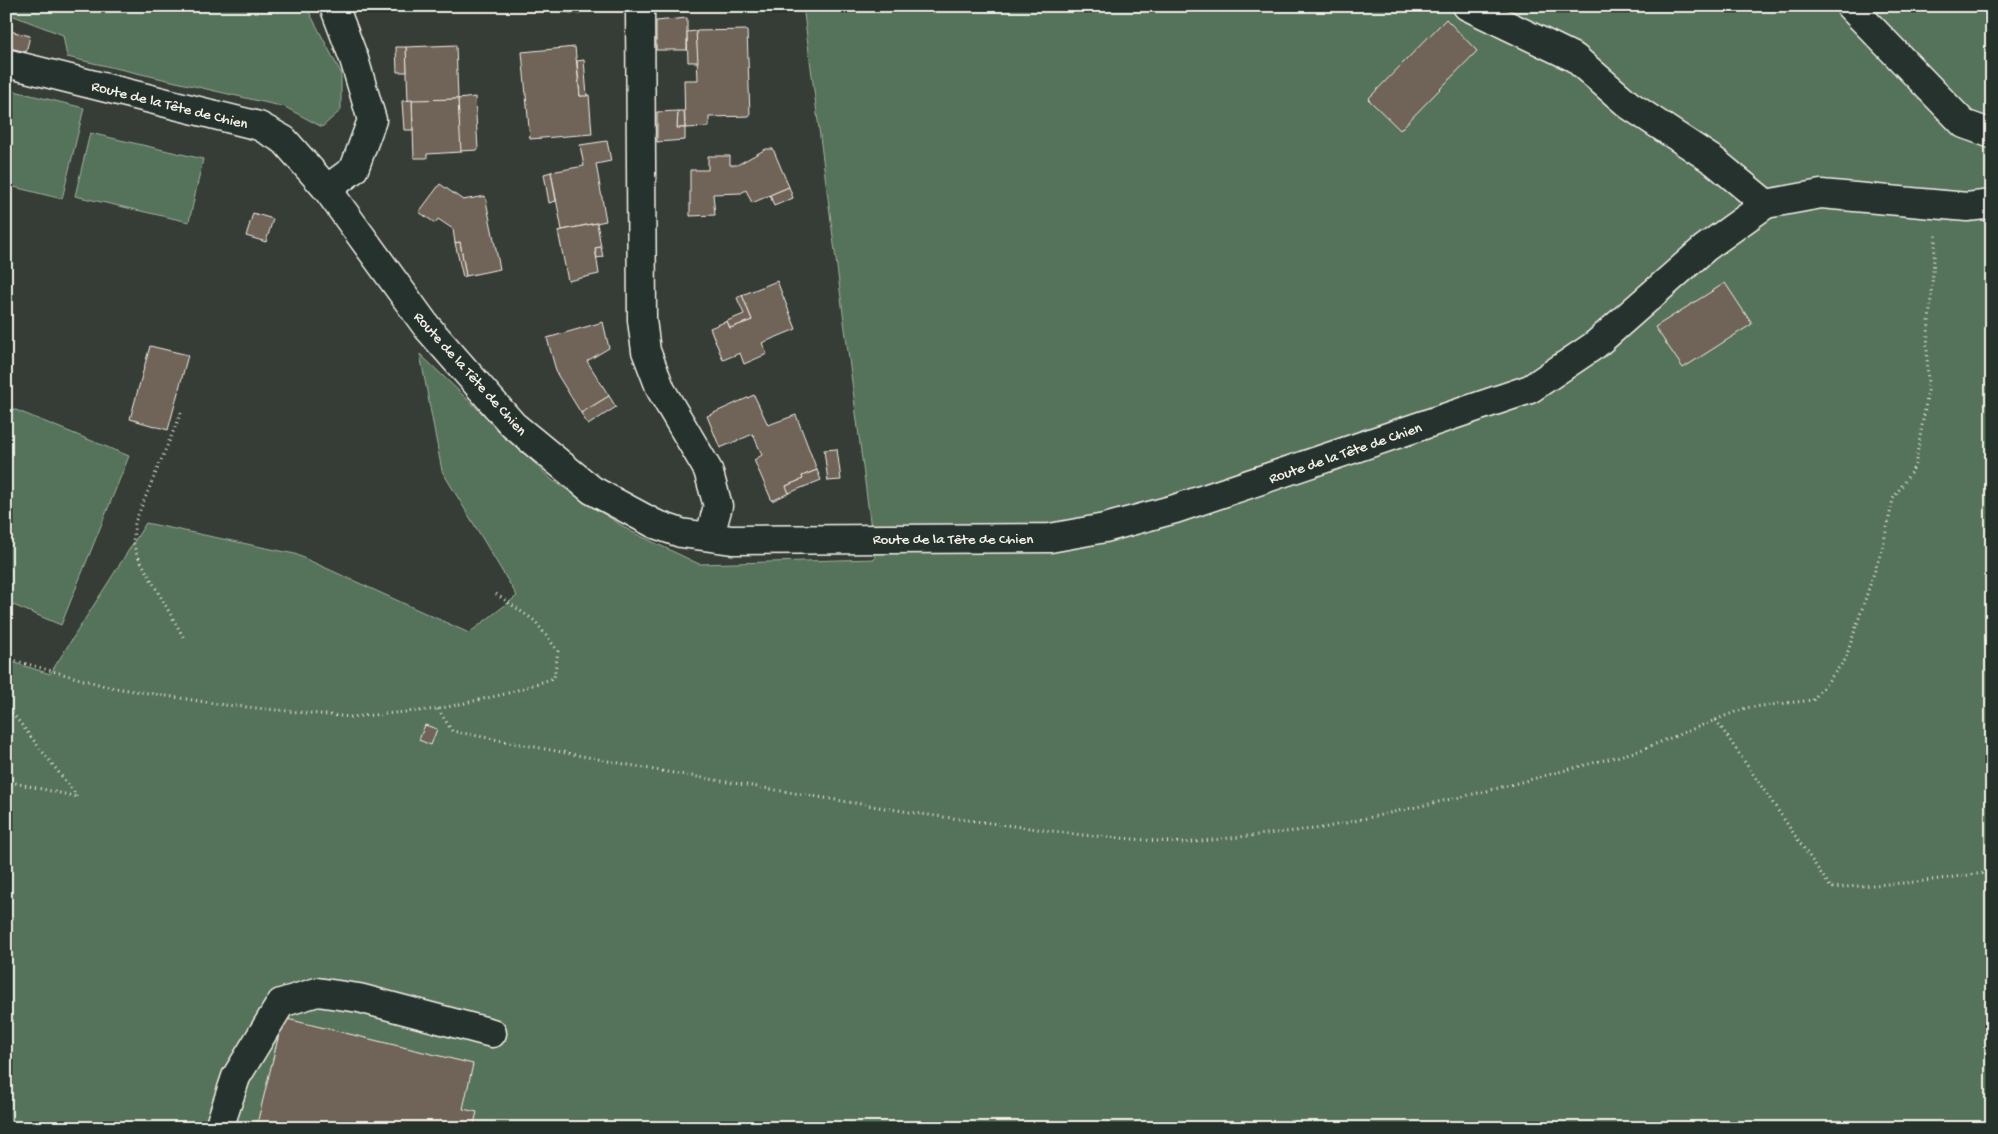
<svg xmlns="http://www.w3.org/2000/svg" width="1998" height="1134" viewBox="0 0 1998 1134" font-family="'Gochi Hand',sans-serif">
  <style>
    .green { fill: #55725a; stroke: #a4b2a1 }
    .building { fill: #6f6459; stroke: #f4f1e8 }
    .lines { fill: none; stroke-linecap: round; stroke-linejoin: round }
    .minor-casing { stroke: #f4f1e8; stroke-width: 31 }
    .path { stroke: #f4f1e8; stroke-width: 3; stroke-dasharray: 1 4; stroke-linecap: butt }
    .minor { stroke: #26332d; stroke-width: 28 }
    .labels { text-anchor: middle; stroke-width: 4.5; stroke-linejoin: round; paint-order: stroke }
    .street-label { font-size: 15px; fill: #f4f1e8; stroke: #26332d }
  </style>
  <rect width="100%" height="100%" fill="#353d36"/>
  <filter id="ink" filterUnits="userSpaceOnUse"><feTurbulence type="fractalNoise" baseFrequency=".02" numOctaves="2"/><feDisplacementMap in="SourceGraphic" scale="10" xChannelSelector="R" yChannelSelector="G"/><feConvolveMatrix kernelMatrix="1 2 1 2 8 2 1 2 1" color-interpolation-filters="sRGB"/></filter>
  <g filter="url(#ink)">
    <g class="green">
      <path d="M6 6H306L341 73V110L322 127 285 107 67 57 63 35 6 13Z"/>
      <path d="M803 6H1992V1128H6V660L50 674 146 523 295 554 469 633 517 596 442 471 420 354 552 480 630 531 699 564 875 559Z"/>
      <path d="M6 89 84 108 62 199 6 185Z"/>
      <path d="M90 133 203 159 189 222 75 196Z"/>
      <path d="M6 406 129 456 61 625 6 602Z"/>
    </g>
    <g class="building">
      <path d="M512 6H581L580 14Z"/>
      <path d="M687 18V50H656V21Z"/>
      <path d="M1446 19 1477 51 1400 130 1368 99Z"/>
      <path d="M6 30 30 36 26 52 6 47Z"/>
      <path d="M747 30 750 116 709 117V127L685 128 684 80H698L696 31Z"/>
      <path d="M696 31 698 62H688L687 32Z"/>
      <path d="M456 45 458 99 408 101 406 47Z"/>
      <path d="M396 47H406L407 72H397Z"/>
      <path d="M575 47 580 96 589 95 592 134 530 139 522 52Z"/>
      <path d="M584 60 587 96H580L577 61Z"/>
      <path d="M475 97 478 150 460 151 458 99Z"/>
      <path d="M458 99 461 152 427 154V158H414L412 100Z"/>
      <path d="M412 100 413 130H404L402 101Z"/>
      <path d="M678 111H684L685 128H677Z"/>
      <path d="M678 111 677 128H685V140L657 142V112Z"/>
      <path d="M607 141 611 161 596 164 606 221 562 230 551 172 584 166 580 145Z"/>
      <path d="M766 149H773L789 187 752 203 746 190 741 193 713 194 715 215 690 216V170H708V156H730V165H737Z"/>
      <path d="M551 172 556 201 549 203 544 174Z"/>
      <path d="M440 184 463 200 485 196 500 269 466 276 460 242 455 243 453 229 438 219 435 223 419 212Z"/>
      <path d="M789 187 793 198 774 206 770 195Z"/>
      <path d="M253 213 273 219 266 242 246 236Z"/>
      <path d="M597 223 601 247 595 248 599 274 568 281 558 231Z"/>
      <path d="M460 242 466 276 463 277 455 243Z"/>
      <path d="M601 247 603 257 597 258 595 248Z"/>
      <path d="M777 281 796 329 762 343 767 354 744 364 740 353 723 360 710 328 727 321 730 328 752 320 742 295Z"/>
      <path d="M1725 283 1752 324 1683 368 1655 327Z"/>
      <path d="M742 295 752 320 730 328 727 321 744 314 737 298Z"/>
      <path d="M603 322 609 348 587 361 609 396 581 413 557 374 547 338Z"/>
      <path d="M150 346 188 355 168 430 130 419Z"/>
      <path d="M754 395 768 425 796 415 817 470 802 476 803 479 786 486 789 493 772 501 754 460 762 455 753 434 720 448 707 416Z"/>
      <path d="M609 396 616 407 588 425 581 413Z"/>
      <path d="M837 449 841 480 828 481 824 450Z"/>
      <path d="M817 470 821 480 789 493 786 486 803 479 802 476Z"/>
      <path d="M425 725 437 729 431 745 419 740Z"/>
      <path d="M283 1018 473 1064 463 1109 477 1112 473 1128H256Z"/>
    </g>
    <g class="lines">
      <defs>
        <g id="minor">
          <path d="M640 6 642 320 646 351 661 390 708 470 718 506 710 535"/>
          <path d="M1467 6 1575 58 1629 105 1714 161 1766 204"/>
          <path d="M1850 6 1964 124 1992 134"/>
          <path d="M6 63 259 126 284 140 327 189 427 327 513 425 592 490 655 524 681 533 732 540 1050 538 1105 528 1175 509 1530 389 1595 345 1705 248 1766 204 1821 194 1967 207 1992 204"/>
          <path d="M327 189 354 169 372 120 354 59 334 6"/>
          <path d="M219 1128 236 1077 281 1003 317 992 359 998 492 1033"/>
        </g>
      </defs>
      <use href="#minor" class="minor-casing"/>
      <g class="path">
        <path d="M181 413 135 522 133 541 136 553 185 640"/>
        <path d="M6 658 109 687 225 705 351 717 438 709 505 694 554 678 558 651 535 621 496 594"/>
        <path d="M6 705 78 797 6 781"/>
        <path d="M438 709 452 731 655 770 921 814 1083 835 1183 843 1323 828 1487 791 1638 751 1745 708 1813 700 1845 660 1883 546 1893 499 1915 466 1928 391 1927 347 1936 235"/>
        <path d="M1716 720 1831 888 1917 882 1992 872"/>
      </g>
      <use href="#minor" class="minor"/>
    </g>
  </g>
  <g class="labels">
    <g class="street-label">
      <text transform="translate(170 104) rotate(14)" y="5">Route de la Tête de Chien</text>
      <text transform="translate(471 373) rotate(48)" y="5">Route de la Tête de Chien</text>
      <text transform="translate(1345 452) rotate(-19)" y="5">Route de la Tête de Chien</text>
      <text x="953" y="543">Route de la Tête de Chien</text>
    </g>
  </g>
  <rect width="1998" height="1134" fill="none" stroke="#26332d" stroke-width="25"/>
  <rect x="12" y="12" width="1973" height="1109" fill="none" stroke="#f4f1e8" stroke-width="2" filter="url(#ink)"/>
</svg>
